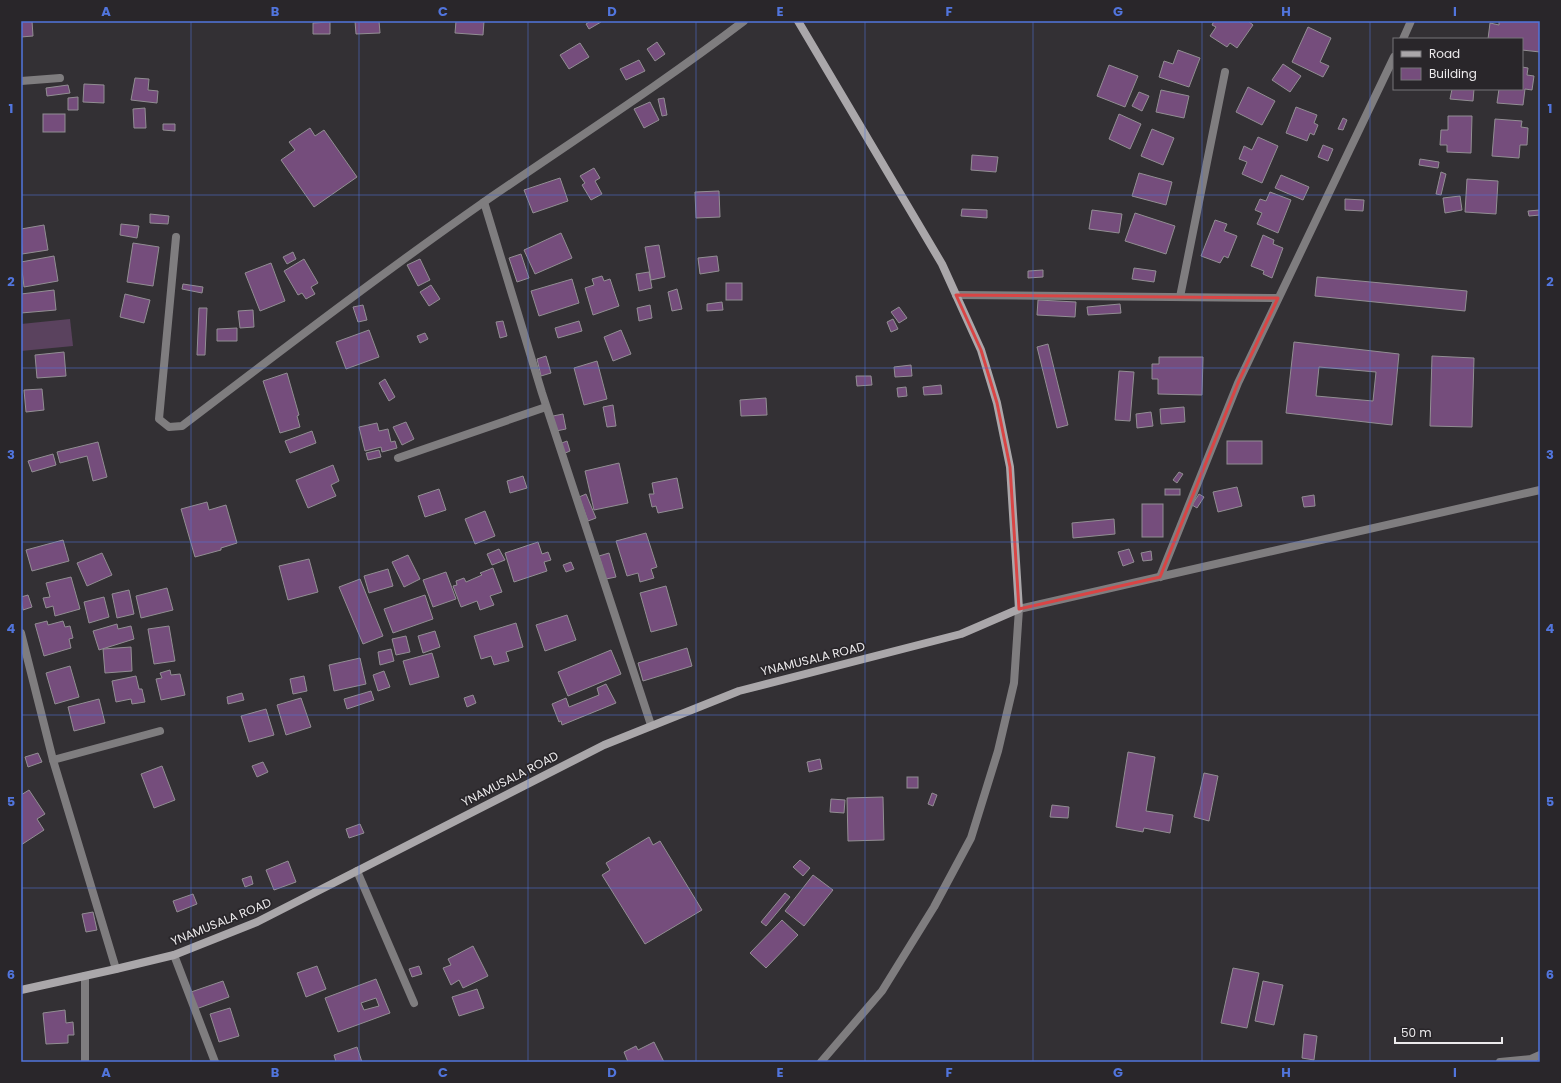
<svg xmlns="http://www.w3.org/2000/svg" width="1561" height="1083" viewBox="0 0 1561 1083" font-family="Poppins,sans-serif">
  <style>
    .green { fill: #5a425e }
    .building { fill: #754d7c; stroke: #928e93; fill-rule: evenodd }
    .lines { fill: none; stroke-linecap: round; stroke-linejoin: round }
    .minor { stroke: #7f7d7f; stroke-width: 8 }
    .secondary { stroke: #aaa7aa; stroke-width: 8 }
    .marked { fill: none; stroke: #d94545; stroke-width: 3; stroke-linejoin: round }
    .grid { fill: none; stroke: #5175dd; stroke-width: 1; stroke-opacity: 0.55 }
    .labels { text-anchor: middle; stroke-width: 3.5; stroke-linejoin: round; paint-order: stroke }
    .street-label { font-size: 12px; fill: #eceaec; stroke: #29262a }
    .neatline { fill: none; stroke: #5175dd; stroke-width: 1.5 }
    .grid-label { font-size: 13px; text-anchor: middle; font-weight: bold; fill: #5175dd }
  </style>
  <rect width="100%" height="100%" fill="#333034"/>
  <path class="green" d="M70 319 73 346 21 351V324Z"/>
  <g class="building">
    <path d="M21 21H32L33 36 21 37Z"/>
    <path d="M355 21H379L380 33 356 34Z"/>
    <path d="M456 21H484L483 35 455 33Z"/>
    <path d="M591 21H601V22L589 29 586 24Z"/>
    <path d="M1214 21H1248L1253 25 1237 48 1230 43 1227 47 1210 36 1216 27 1212 25Z"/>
    <path d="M1499 21H1540V52L1522 50V39H1488L1490 23 1499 25Z"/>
    <path d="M330 22V34H313V23Z"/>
    <path d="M1308 27 1331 38 1320 62 1329 66 1323 77 1292 62Z"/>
    <path d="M657 42 665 54 655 61 647 49Z"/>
    <path d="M580 43 589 57 569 69 560 55Z"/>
    <path d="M1178 50 1200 58 1189 87 1159 77 1164 61 1173 64Z"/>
    <path d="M639 60 645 71 626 80 620 69Z"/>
    <path d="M1283 64 1301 76 1290 92 1272 80Z"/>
    <path d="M1109 65 1138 76 1125 107 1097 96Z"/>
    <path d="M1522 67 1528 68 1527 75 1534 76 1532 90 1525 89 1523 105 1497 103 1499 89H1522Z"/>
    <path d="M135 78 149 79 148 90 158 91 157 103 131 100Z"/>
    <path d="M84 84 104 85V103L83 102Z"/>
    <path d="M68 85 70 93 47 96 46 88Z"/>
    <path d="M1248 87 1275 101 1262 125 1236 112Z"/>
    <path d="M1452 89H1474L1473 101 1450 99Z"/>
    <path d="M1161 90 1189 96 1184 118 1156 112Z"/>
    <path d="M1139 92 1149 96 1142 111 1132 106Z"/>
    <path d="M78 97V110H68V98Z"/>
    <path d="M664 98 667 115 662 116 658 99Z"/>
    <path d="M650 102 659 120 644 128 634 109Z"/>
    <path d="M1296 107 1317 115 1314 123 1318 125 1314 135 1310 133 1307 141 1286 133Z"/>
    <path d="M145 108 146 128H134L133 109Z"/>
    <rect x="43" y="114" width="22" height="18"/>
    <path d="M1119 114 1141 124 1130 149 1109 139Z"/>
    <path d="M1448 116H1472L1471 153 1447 152V145H1440L1441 130H1448Z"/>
    <path d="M1343 118 1347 120 1343 130 1338 129Z"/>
    <path d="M1495 119 1522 121 1521 127 1528 128 1527 145H1520L1519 158 1492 156Z"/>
    <path d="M163 124H175V131L163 130Z"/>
    <path d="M310 128 315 136 324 130 357 177 314 207 281 160 295 150 289 142Z"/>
    <path d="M1152 129 1174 138 1163 165 1141 156Z"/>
    <path d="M1258 137 1278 146 1262 183 1242 174 1247 162 1239 159 1244 146 1252 150Z"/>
    <path d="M1323 145 1333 149 1328 161 1318 157Z"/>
    <path d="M972 155 998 157 996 172 971 170Z"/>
    <path d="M1420 159 1439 162 1438 168 1419 165Z"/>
    <path d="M594 168 600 178 595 181 602 194 591 200 582 185 585 183 580 176Z"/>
    <path d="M1441 172 1446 174 1441 195 1436 194Z"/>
    <path d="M1139 173 1172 182 1166 205 1132 196Z"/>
    <path d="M1281 175 1309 187 1303 200 1275 188Z"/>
    <path d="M560 178 568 201 533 213 524 190Z"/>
    <path d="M1467 179 1498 181 1496 214 1465 212Z"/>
    <path d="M719 191 720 217 696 218 695 192Z"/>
    <path d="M1270 192 1291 200 1278 233 1257 224 1262 213 1255 210 1260 199 1266 201Z"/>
    <path d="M1460 196 1462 210 1445 213 1443 198Z"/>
    <path d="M1345 199 1364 200 1363 211 1345 210Z"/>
    <path d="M962 209 987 210V218L961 216Z"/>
    <path d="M1092 210 1122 214 1119 233 1089 229Z"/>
    <path d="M1540 210V215L1529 216 1528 211Z"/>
    <path d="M1135 213 1175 226 1166 254 1125 241Z"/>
    <path d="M150 214 169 216 168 224 150 223Z"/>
    <path d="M1215 220 1227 224 1224 231 1237 236 1228 258 1224 256 1220 263 1201 256Z"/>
    <path d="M121 224 139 226 137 238 120 235Z"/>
    <path d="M44 225 48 250 22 254 21 229Z"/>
    <path d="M561 233 572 258 535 274 524 250Z"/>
    <path d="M1263 235 1274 240 1273 244 1283 248 1272 278 1263 274 1264 271 1251 266Z"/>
    <path d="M133 243 159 247 153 286 127 282Z"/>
    <path d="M659 245 665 277 651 280 645 247Z"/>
    <path d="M293 252 296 259 287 264 283 257Z"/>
    <path d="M521 254 529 278 517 282 509 258Z"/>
    <path d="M54 256 58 281 24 287 21 262Z"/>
    <path d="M717 256 719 271 700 274 698 258Z"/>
    <path d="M304 259 318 283 311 287 315 294 306 299 302 293 298 295 284 271Z"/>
    <path d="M420 259 430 280 418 286 407 265Z"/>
    <path d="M271 263 285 301 260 311 245 273Z"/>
    <path d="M1134 268 1156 271 1154 282 1132 279Z"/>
    <path d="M1043 270V277L1028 278V271Z"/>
    <path d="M649 272 652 288 639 291 636 274Z"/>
    <path d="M602 276 604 281 610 279 619 306 593 315 585 288 594 285 592 279Z"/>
    <path d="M1317 277 1467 291 1465 311 1315 296Z"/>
    <path d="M572 279 579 303 539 316 531 291Z"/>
    <rect x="726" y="283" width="16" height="17"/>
    <path d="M183 284 203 287 202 293 182 289Z"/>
    <path d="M431 285 440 299 429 306 420 292Z"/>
    <path d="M677 289 682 309 672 311 668 292Z"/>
    <path d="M54 290 56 310 21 313V294Z"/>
    <path d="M125 294 150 300 144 323 120 317Z"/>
    <path d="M1038 300 1076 302 1075 317 1037 315Z"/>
    <path d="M722 302 723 310 707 311V304Z"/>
    <path d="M1120 304 1121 313 1088 315 1087 307Z"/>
    <path d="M363 305 367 320 358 322 353 307Z"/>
    <path d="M650 305 652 318 639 321 637 308Z"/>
    <path d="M899 307 907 318 899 323 891 312Z"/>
    <path d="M199 308H207L205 355H197Z"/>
    <path d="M253 310 254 327 240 328 238 311Z"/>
    <path d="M893 319 898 329 891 332 887 322Z"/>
    <path d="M503 321 507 336 500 338 496 322Z"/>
    <path d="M579 321 582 331 558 338 555 328Z"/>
    <path d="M237 328V341H217V329Z"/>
    <path d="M369 330 379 357 346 369 336 342Z"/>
    <path d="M621 330 631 354 613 361 604 337Z"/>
    <path d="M425 333 428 339 420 343 417 336Z"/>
    <path d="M1294 342 1399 354 1392 425 1286 413ZM1319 367 1376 372 1373 401 1316 396Z"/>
    <path d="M1048 344 1068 425 1057 428 1037 347Z"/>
    <path d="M64 352 66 376 37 378 35 355Z"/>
    <path d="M546 356 551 373 541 376 537 359Z"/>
    <path d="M1432 356 1474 358 1472 427 1430 426Z"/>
    <path d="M1159 357H1203L1202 395 1158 394V379H1152V364H1159Z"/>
    <path d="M597 361 607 399 584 405 574 368Z"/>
    <path d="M911 365 912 376 895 377 894 367Z"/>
    <path d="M1119 371 1134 372 1130 421 1115 420Z"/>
    <path d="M287 373 299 415 297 416 300 427 280 433 263 381Z"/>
    <path d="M856 376H871L872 385 857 386Z"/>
    <path d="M385 379 395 397 389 401 379 383Z"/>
    <path d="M941 385 942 394 924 395 923 387Z"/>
    <path d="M906 387 907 396 898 397 897 388Z"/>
    <path d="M42 389 44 410 26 412 24 390Z"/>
    <path d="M766 398 767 415 741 416 740 400Z"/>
    <path d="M613 405 616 426 607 427 603 407Z"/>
    <path d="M1184 407 1185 422 1161 424 1160 409Z"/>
    <path d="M1151 412 1153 426 1137 428 1136 414Z"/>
    <path d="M563 414 566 429 556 431 553 416Z"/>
    <path d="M406 422 414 439 402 445 393 427Z"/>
    <path d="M377 423 379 431 388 429 391 442 395 441 397 448 382 452 381 447 365 451 359 427Z"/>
    <path d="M312 431 316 443 290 453 285 441Z"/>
    <path d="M567 441 570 451 563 454 559 444Z"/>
    <rect x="1227" y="441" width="35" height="23"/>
    <path d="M98 442 107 477 93 481 87 456 60 463 57 452Z"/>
    <path d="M379 450 381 457 368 460 366 453Z"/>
    <path d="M53 454 56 465 32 472 28 461Z"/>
    <path d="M619 463 628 503 594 510 585 471Z"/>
    <path d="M333 465 339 481 331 485 336 496 308 508 296 480Z"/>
    <path d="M1179 472 1183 474 1177 483 1173 480Z"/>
    <path d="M523 476 527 488 510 493 507 481Z"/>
    <path d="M677 478 683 508 658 513 656 506 652 507 649 494H654L652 483Z"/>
    <path d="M1237 487 1242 506 1218 512 1213 492Z"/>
    <path d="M439 489 446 510 425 517 418 496Z"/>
    <rect x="1165" y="489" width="15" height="6"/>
    <path d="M586 494 596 518 588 521 579 497Z"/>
    <path d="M1199 494 1204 497 1197 508 1192 505Z"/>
    <path d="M1314 495 1315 506 1304 507 1302 497Z"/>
    <path d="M207 502 209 510 226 505 237 543 221 548V550L195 557 181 509Z"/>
    <rect x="1142" y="504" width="21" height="33"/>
    <path d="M485 511 495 536 475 544 465 519Z"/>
    <path d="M1114 519 1115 534 1073 538 1072 523Z"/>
    <path d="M646 533 657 567 651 569 654 578 640 582 638 573 627 576 616 541Z"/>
    <path d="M63 540 69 561 32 571 26 550Z"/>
    <path d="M538 542 542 554 548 552 551 560 544 562 547 571 514 582 505 553Z"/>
    <path d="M499 549 505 560 492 565 487 554Z"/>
    <path d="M1129 549 1134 562 1123 566 1118 552Z"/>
    <path d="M1151 551 1152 560 1143 561 1141 553Z"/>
    <path d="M102 553 112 575 87 586 77 563Z"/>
    <path d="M609 553 616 577 606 579 599 556Z"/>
    <path d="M408 555 420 579 404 587 392 562Z"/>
    <path d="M309 559 318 592 288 600 279 566Z"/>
    <path d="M571 562 574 569 566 572 563 565Z"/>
    <path d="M493 568 502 592 490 596 494 605 480 610 477 601 461 607 453 586 457 585 456 581 464 578 466 582 482 575 480 573Z"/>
    <path d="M388 569 393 586 369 593 364 576Z"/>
    <path d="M446 572 456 599 433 607 423 580Z"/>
    <path d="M71 577 80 609 55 616 53 606 46 608 43 598 50 597 46 583Z"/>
    <path d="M360 579 383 636 363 644 339 587Z"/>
    <path d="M666 586 677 625 651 632 640 593Z"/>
    <path d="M167 588 173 610 141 618 136 596Z"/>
    <path d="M129 590 134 614 117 618 112 594Z"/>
    <path d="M28 595 32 607 23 610 21 597Z"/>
    <path d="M425 595 433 619 393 633 384 609Z"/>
    <path d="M104 597 109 617 89 623 84 602Z"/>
    <path d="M567 615 576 640 545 651 536 625Z"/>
    <path d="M47 621 48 625 63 621 65 627 70 626 73 638 69 639 71 648 44 656 35 624Z"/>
    <path d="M516 623 523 647 506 652 509 661 494 665 491 656 481 659 474 636Z"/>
    <path d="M117 624 118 629 131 626 134 639 99 650 93 631Z"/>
    <path d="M169 626 175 661 154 664 148 629Z"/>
    <path d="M435 631 440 647 423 653 418 636Z"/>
    <path d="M406 636 410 652 396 655 392 639Z"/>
    <path d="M131 647 132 671 105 673 103 649Z"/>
    <path d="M687 648 692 666 643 681 638 663Z"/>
    <path d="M391 649 394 661 380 665 378 652Z"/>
    <path d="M611 650 621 674 568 696 558 672Z"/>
    <path d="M432 653 439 677 410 685 403 661Z"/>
    <path d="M360 658 366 684 334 691 329 665Z"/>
    <path d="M70 666 79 697 55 704 46 673Z"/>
    <path d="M170 670 171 675 180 674 185 695 161 700 156 679 162 678 160 673Z"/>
    <path d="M384 671 390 687 378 691 373 675Z"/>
    <path d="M136 676 139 689H142L145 702 132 704 131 699 116 702 112 681Z"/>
    <path d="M304 676 307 691 293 694 290 679Z"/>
    <path d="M606 684 616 703 562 725 561 721 559 722 552 704 566 698 569 707 599 695 597 688Z"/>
    <path d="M371 691 374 700 347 709 344 699Z"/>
    <path d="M242 693 244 700 228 704 227 697Z"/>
    <path d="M473 695 476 703 467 707 464 698Z"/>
    <path d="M301 698 311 727 286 735 277 705Z"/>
    <path d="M99 699 105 723 74 731 68 707Z"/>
    <path d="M266 709 274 735 249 742 241 716Z"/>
    <path d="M1128 752 1155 757 1146 811 1173 815 1170 833 1144 828 1143 832 1116 827Z"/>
    <path d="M38 753 42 762 28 767 25 757Z"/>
    <path d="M820 759 822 769 809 772 807 762Z"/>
    <path d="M263 762 268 772 257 777 252 766Z"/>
    <path d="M162 766 175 800 154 808 141 774Z"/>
    <path d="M1204 773 1218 776 1209 821 1194 817Z"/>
    <rect x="907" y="777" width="11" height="11"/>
    <path d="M29 790 45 814 37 819 44 830 21 845V795Z"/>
    <path d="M932 793 937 795 933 806 928 804Z"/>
    <path d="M883 797 884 840 848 841 847 798Z"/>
    <path d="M831 799 845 800 844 813 830 812Z"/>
    <path d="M1052 805 1069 807 1068 818 1050 817Z"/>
    <path d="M360 824 364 833 349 838 346 829Z"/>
    <path d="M649 837 653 845 660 841 702 910 645 944 602 875 610 870 606 863Z"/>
    <path d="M800 860 810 868 803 876 793 867Z"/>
    <path d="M288 861 296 882 274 890 266 870Z"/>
    <path d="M813 875 833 890 804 926 785 911Z"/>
    <path d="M251 876 253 884 245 887 242 879Z"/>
    <path d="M785 893 790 897 766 926 761 922Z"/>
    <path d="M193 894 197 904 177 912 173 901Z"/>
    <path d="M93 912 97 930 86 932 82 914Z"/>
    <path d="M782 920 798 935 766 968 750 953Z"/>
    <path d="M473 946 488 976 463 988 459 980 451 985 443 968 451 965 448 959Z"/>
    <path d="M317 966 326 989 306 997 297 973Z"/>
    <path d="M419 966 422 974 412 977 409 969Z"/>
    <path d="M1233 968 1259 973 1247 1028 1221 1023Z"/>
    <path d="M376 979 390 1013 338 1032 325 998ZM376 998 379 1006 364 1010 361 1003Z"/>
    <path d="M223 981 229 997 196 1009 191 992Z"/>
    <path d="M1263 981 1283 985 1274 1025 1255 1021Z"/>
    <path d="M477 989 484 1008 459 1016 452 997Z"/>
    <path d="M230 1008 239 1036 219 1042 210 1014Z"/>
    <path d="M65 1010 66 1023 73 1022 74 1035H68V1043L46 1044 43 1013Z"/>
    <path d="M1304 1034 1317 1036 1314 1060 1302 1058Z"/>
    <path d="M654 1042 664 1062H628L624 1052 636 1046 638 1050Z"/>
    <path d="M357 1047 362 1062H336L334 1055Z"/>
  </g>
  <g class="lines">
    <g class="minor">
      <path d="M1403 39 1411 21"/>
      <path d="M21 81 60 78"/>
      <path d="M484 202 542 393 651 725"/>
      <path d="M176 237 159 419 169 427 182 426C282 350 381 274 484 202 571 142 660 85 744 21"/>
      <path d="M956 295 1278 298"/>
      <path d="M1180 297 1225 72"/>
      <path d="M398 458 546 407"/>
      <path d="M1160 577 1238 383 1394 57"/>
      <path d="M21 633 53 760 116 969"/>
      <path d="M53 760 160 731"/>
      <path d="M357 871 414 1003"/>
      <path d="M174 955 215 1062"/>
      <path d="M85 976V1062"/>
      <path d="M821 1062 882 991 934 907 971 838 998 751 1014 683 1019 609 1540 490"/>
      <path d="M1500 1062 1531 1059 1540 1055"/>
    </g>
    <path class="secondary" d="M21 990 116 969 174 955 257 922 604 745 739 691 961 634 1019 609 1010 467 997 403 981 350 942 264 798 21"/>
  </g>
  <path class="marked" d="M956 295 1278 298 1238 383 1160 577 1019 609 1010 467 997 403 981 350Z"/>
  <path class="grid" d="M191 21V1062M359 21V1062M528 21V1062M696 21V1062M865 21V1062M1033 21V1062M1202 21V1062M1370 21V1062M21 195H1540M21 368H1540M21 542H1540M21 715H1540M21 888H1540"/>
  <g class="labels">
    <g class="street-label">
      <text transform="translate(813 659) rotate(-14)" y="4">YNAMUSALA ROAD</text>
      <text transform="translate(510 779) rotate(-27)" y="4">YNAMUSALA ROAD</text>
      <text transform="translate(221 922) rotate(-22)" y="4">YNAMUSALA ROAD</text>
    </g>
  </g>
  <rect width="1561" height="1083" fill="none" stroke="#29262a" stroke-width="44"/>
  <rect x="1393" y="38" width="130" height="52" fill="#29262a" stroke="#777478"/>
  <rect x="1401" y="51" width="20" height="6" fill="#aaa7aa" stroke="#777478"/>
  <text x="1429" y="58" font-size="12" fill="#eceaec">Road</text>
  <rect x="1401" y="68" width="20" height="12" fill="#754d7c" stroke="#777478"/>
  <text x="1429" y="78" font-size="12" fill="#eceaec">Building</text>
  <path d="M1395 1037v6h107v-6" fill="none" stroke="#eceaec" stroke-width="2"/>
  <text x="1401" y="1037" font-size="12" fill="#eceaec" stroke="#29262a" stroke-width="3" paint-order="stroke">50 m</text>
  <rect x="22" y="22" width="1517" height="1039" class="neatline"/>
  <g class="grid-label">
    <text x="106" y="16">A</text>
    <text x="275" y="16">B</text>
    <text x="443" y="16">C</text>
    <text x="612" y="16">D</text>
    <text x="780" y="16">E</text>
    <text x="949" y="16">F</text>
    <text x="1118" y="16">G</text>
    <text x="1286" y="16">H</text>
    <text x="1455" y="16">I</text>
    <text x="11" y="113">1</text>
    <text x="1550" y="113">1</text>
    <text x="11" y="286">2</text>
    <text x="1550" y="286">2</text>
    <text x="11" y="459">3</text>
    <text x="1550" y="459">3</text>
    <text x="11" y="633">4</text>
    <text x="1550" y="633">4</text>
    <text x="11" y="806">5</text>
    <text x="1550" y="806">5</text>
    <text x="11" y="979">6</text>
    <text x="1550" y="979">6</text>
    <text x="106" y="1077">A</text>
    <text x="275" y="1077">B</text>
    <text x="443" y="1077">C</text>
    <text x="612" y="1077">D</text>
    <text x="780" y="1077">E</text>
    <text x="949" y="1077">F</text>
    <text x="1118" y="1077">G</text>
    <text x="1286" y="1077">H</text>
    <text x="1455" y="1077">I</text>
  </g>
</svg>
